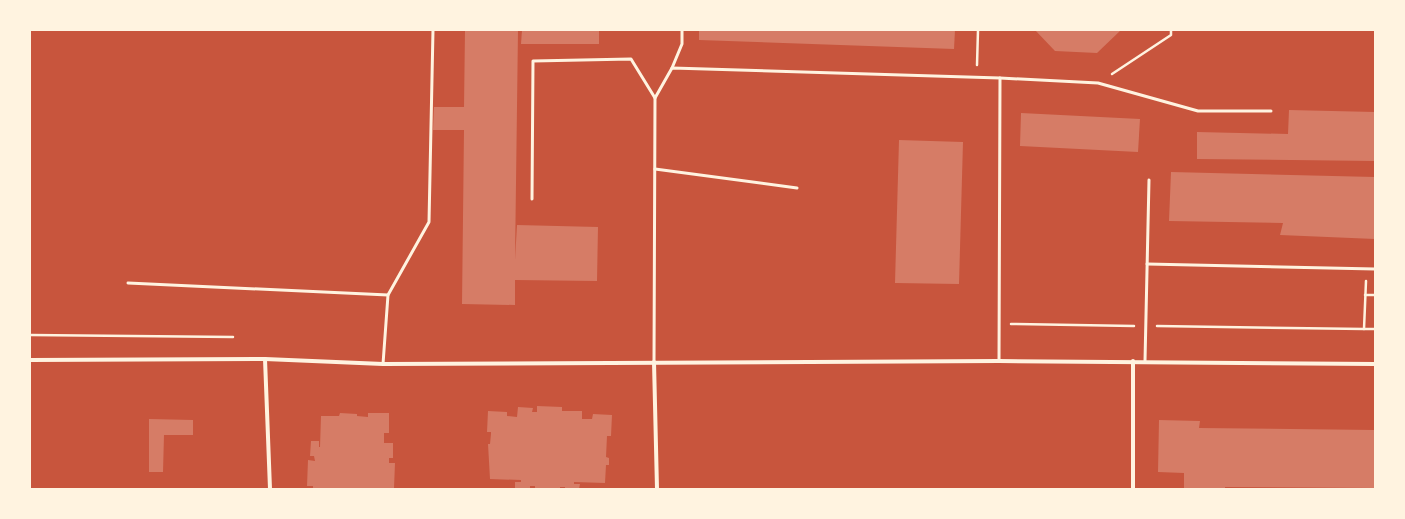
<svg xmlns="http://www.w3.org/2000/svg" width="1405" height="519" viewBox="0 0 1405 519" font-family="'Source Serif 4',serif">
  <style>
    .building { fill: #d67c66 }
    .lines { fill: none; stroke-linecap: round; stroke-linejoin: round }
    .path { stroke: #fff3e0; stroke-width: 2.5 }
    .service { stroke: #fff3e0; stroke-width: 3 }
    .minor { stroke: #fff3e0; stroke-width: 4 }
  </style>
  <rect width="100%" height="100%" fill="#c8553d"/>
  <g class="building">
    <path d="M465 30H518L515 260 517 225 598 227 597 281 515 280V305L462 304 464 130H433L434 107H464Z"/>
    <path d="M522 30H599V44H521Z"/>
    <path d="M699 30H955L954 49 699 40Z"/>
    <path d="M1035 30H1121L1097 53 1055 51Z"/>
    <path d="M1289 110 1375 112V161L1197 159V132L1288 134Z"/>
    <path d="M1021 113 1140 119 1138 152 1020 146Z"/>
    <path d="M899 140 963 142 959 284 895 283Z"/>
    <path d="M1171 172 1375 177V239L1280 235 1283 223 1169 221Z"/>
    <path d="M537 406 562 407V411H582V419H592L593 414 612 415 611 436H607L606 457 609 458V465H606L605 483 574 482V484H580L579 489H565V487H560V489H535V486H530V489H515V482H521V480L490 479 488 444H490L491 434V432H487L488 411 507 412V416L517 417 518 407 533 408 532 412H537Z"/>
    <path d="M340 413 357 414V416L368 417V413H389V433H384V443H393V458H389V463H395L394 488 313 489V486H307L308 460 315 461 314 456H310L311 441H319V447H320L321 416H339Z"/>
    <path d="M149 419 193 420V435H164L163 472H149Z"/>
    <path d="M1159 420 1200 421 1199 428 1375 430V488L1225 487V489H1184V473L1158 472Z"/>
  </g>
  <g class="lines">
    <g class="path">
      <path d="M977 65 978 30"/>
      <path d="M1112 74 1171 35V30"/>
      <path d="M1366 281 1364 329H1375"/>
      <path d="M1365 295H1375"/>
      <path d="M1011 324 1134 326"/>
      <path d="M1157 326 1364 329"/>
      <path d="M30 335 233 337"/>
    </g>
    <g class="service">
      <path d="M672 68 682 44V30"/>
      <path d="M1000 78 1098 83 1198 111H1271"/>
      <path d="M655 169 797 188"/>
      <path d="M532 199 533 61 631 59 655 98"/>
      <path d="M1147 264 1375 269"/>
      <path d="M128 283 388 295"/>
      <path d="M1145 361 1149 180"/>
      <path d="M654 362 655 98 672 68 1000 78 999 361"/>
      <path d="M383 364 388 295 429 222 433 30"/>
    </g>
    <g class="minor">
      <path d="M265 359 270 489"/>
      <path d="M30 360 265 359 383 364 999 361 1375 364"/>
      <path d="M1133 361V489"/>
      <path d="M654 362 657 489"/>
    </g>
  </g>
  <rect width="1405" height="519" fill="none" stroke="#fff3e0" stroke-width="62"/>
</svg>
